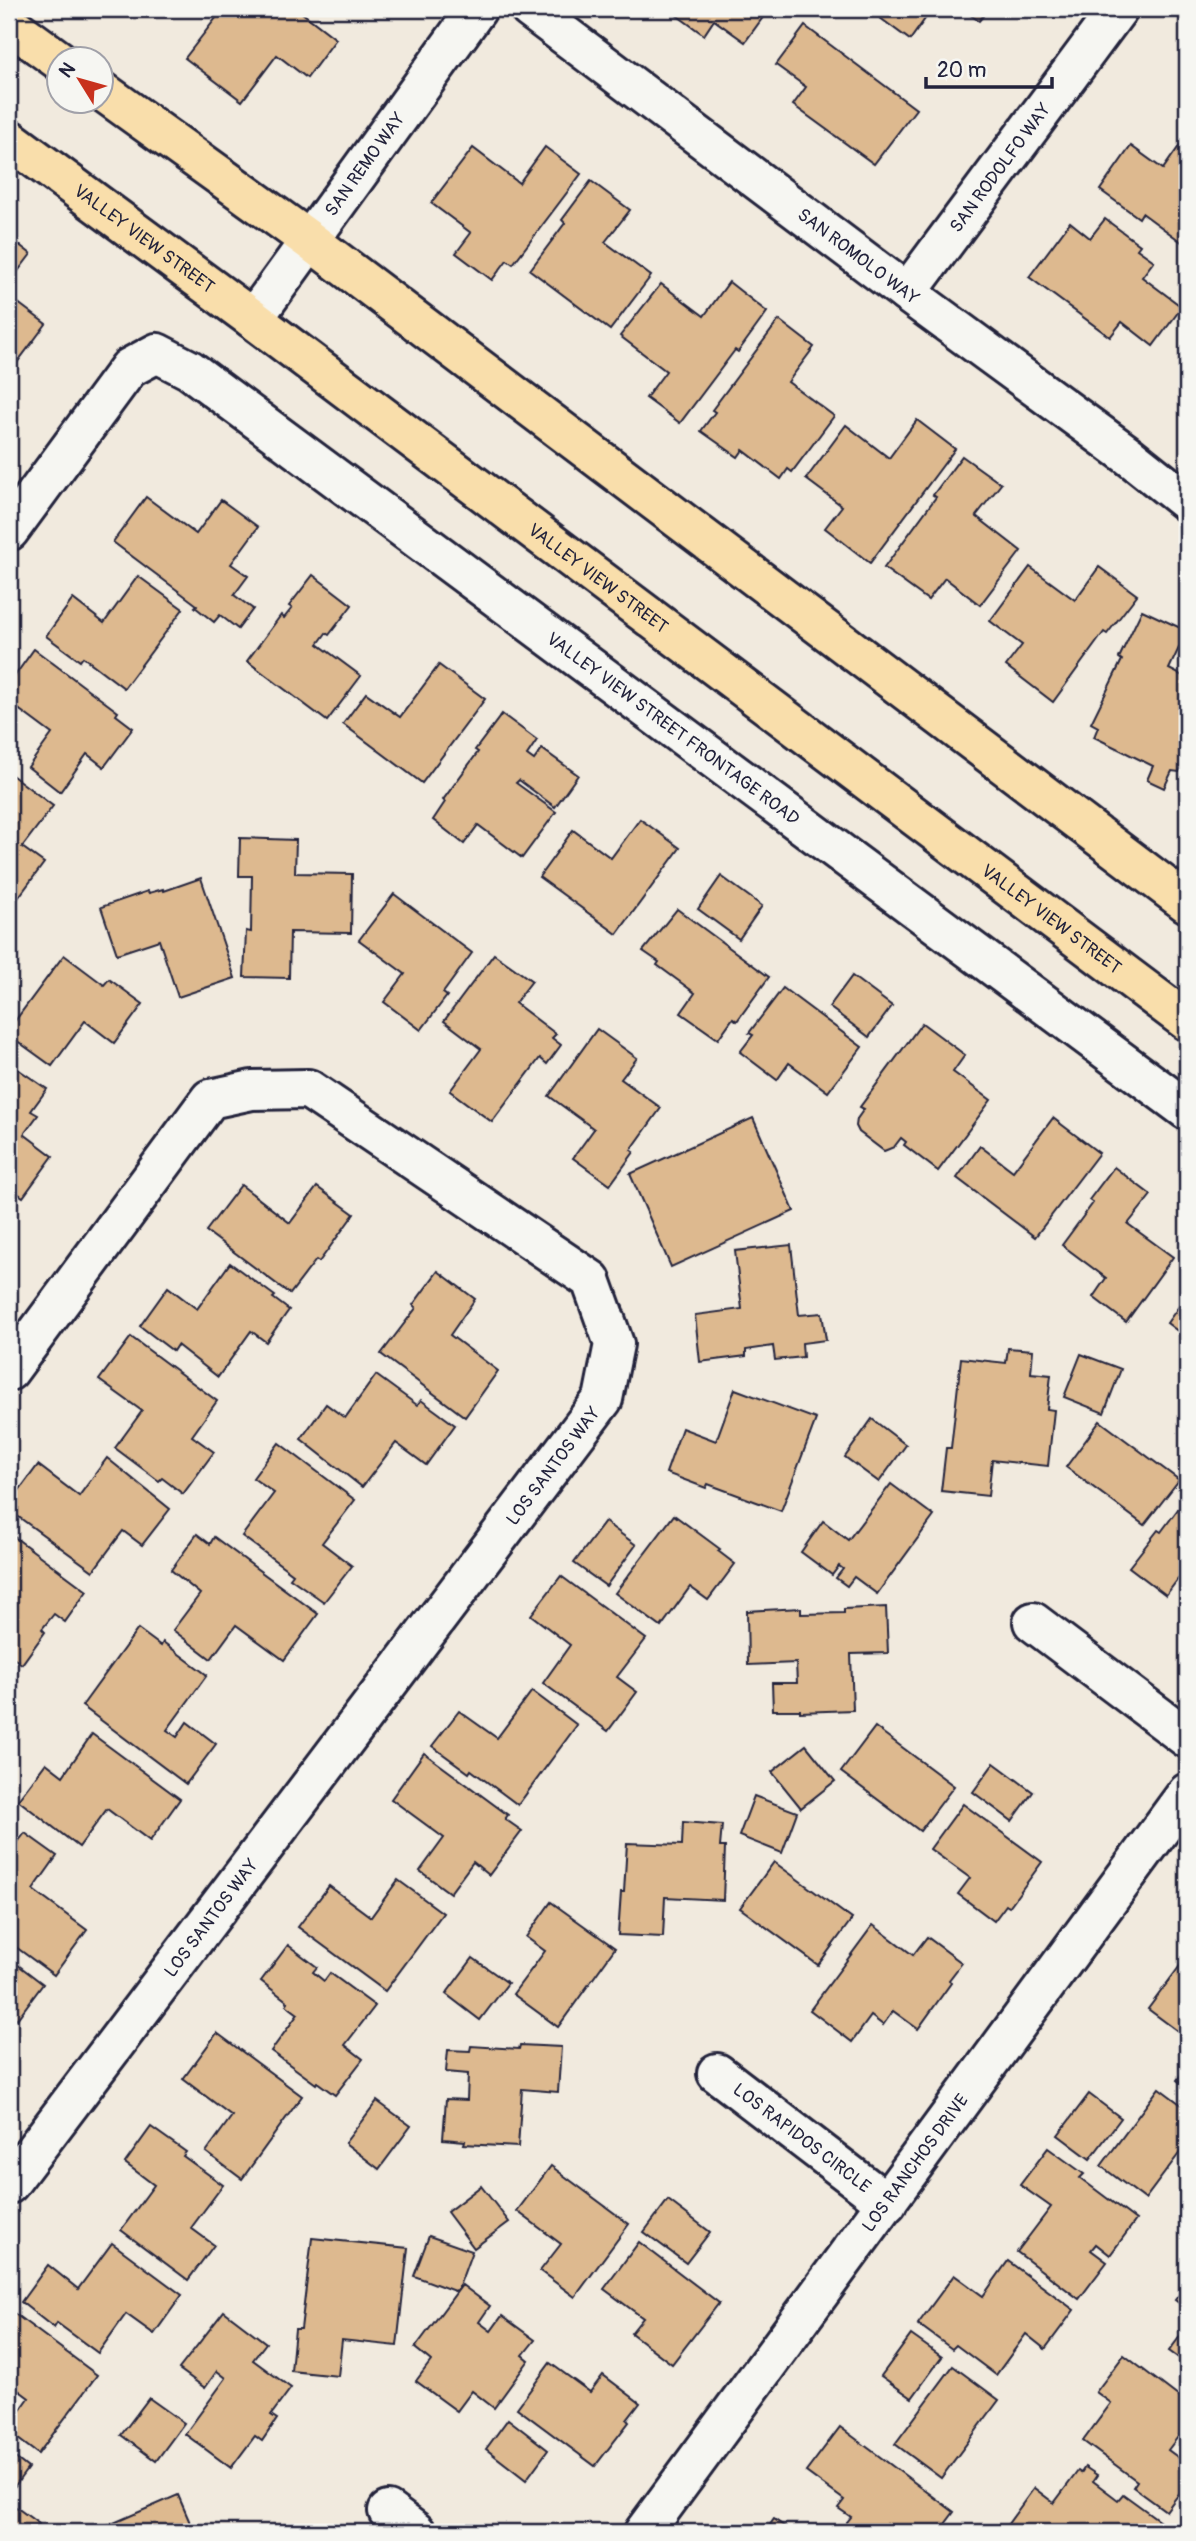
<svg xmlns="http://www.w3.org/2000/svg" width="1196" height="2541" viewBox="0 0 1196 2541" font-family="Pangolin,sans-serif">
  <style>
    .building { fill: #ddb98f; stroke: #22223b; stroke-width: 2 }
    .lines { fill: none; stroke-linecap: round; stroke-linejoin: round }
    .street-casing { stroke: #22223b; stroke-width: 44 }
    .primary-casing { stroke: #22223b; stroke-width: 44 }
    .street { stroke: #f6f6f2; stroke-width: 38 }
    .primary { stroke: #f9deab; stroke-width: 38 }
    .labels { text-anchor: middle; stroke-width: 5; stroke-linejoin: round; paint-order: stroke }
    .street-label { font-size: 18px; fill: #22223b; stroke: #f6f6f2 }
  </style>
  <rect width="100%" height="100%" fill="#f1eade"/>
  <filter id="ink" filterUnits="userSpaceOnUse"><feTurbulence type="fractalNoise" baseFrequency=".0143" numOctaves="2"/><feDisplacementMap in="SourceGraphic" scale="14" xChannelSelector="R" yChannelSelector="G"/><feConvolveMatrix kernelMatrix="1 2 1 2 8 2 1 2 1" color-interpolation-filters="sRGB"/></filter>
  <g filter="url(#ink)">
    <g class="building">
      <path d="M223 9H289L294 13 297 9 336 39 307 78 277 55 242 101 185 58Z"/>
      <path d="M668 9H769L745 42 714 20 704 35Z"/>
      <path d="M868 9H932L910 40Z"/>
      <path d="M962 9H989L979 21Z"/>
      <path d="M805 26 916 109 874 164 793 105 806 87 776 65Z"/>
      <path d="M1187 135V246L1142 213 1139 218 1100 190 1131 146 1163 169Z"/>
      <path d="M545 147 581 174 513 264 507 260 492 280 456 253 471 233 431 203 473 148 519 183Z"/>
      <path d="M591 181 630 210 605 242 651 276 610 330 530 270 565 223 562 220Z"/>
      <path d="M1105 219 1140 245 1137 249 1154 261 1142 277 1182 307 1153 346 1122 322 1110 337 1029 277 1070 222 1090 238Z"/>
      <path d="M9 237 31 254 9 283Z"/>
      <path d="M729 282 767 312 738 352 735 350 680 423 646 398 666 371 620 336 661 284 704 316Z"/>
      <path d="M9 296 46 324 16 364 9 359Z"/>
      <path d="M779 320 814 347 788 382 834 416 792 472 788 469 781 479 743 450 738 457 701 431 715 412 712 410Z"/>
      <path d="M917 420 955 449 870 563 825 528 842 506 806 479 846 425 889 458Z"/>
      <path d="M962 456 1001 484 976 516 1021 551 980 605 945 578 928 600 884 568 936 497 933 495Z"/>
      <path d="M146 497 196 534 221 500 258 527 231 564 248 576 234 595 253 609 238 629 220 615 214 622 195 607 197 605 113 542Z"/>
      <path d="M1030 567 1075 600 1099 567 1137 595 1107 634 1104 632 1053 702 1006 666 1022 645 990 621Z"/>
      <path d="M313 575 352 605 329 635 326 633 318 644 361 676 327 721 247 661 281 615 284 618 292 608 289 606Z"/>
      <path d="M138 576 183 609 124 688 83 657 80 661 46 636 73 599 104 623Z"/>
      <path d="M1142 610 1187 631 1169 669 1187 678V754L1179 772 1172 771 1164 788 1147 780 1153 766 1094 737 1098 727 1091 723 1122 660 1119 658Z"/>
      <path d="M34 649 118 712 116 715 133 728 104 767 87 754 60 792 28 767 52 734 9 702V684Z"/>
      <path d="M439 665 485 699 422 783 343 724 366 693 400 717Z"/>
      <path d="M502 714 537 740 527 755 534 760 542 749 578 775 555 807 519 780 516 783 556 812 522 858 478 825 464 844 433 820 445 802 443 800 478 752 475 750Z"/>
      <path d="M9 773 53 806 22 847 44 863 15 902 9 897Z"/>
      <path d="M640 819 680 848 617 934 539 877 573 830 611 858Z"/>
      <path d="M240 838 296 840 295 873 352 874 351 933 290 932 289 978 244 977 246 931 251 932 252 876H239Z"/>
      <path d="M721 876 762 906 739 939 698 909Z"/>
      <path d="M201 878 235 978 178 997 159 940 117 954 101 907 148 891 149 893 163 889 164 891Z"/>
      <path d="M394 894 472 953 443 993 447 996 421 1030 384 1002 405 974 359 940Z"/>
      <path d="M677 909 769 977 737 1021 733 1018 718 1039 681 1013 695 993 657 965 659 962 643 951Z"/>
      <path d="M494 954 532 981 515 1003 556 1034 552 1038 561 1045 547 1064 540 1058 492 1122 450 1091 481 1049 444 1021Z"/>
      <path d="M64 955 104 985 109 979 143 1004 114 1043 85 1021 52 1066 9 1035V1029Z"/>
      <path d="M852 976 892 1006 869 1037 829 1007Z"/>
      <path d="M783 988 862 1047 828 1092 789 1063 777 1080 740 1052 753 1035 749 1033Z"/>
      <path d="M922 1023 965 1055 953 1072 991 1100 938 1171 904 1145 906 1142 901 1138 894 1147 884 1151 859 1132 856 1126 857 1119 864 1109 860 1107Z"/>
      <path d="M597 1029 637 1058 621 1079 661 1108 631 1150 634 1152 610 1185 573 1158 594 1129 549 1096Z"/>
      <path d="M9 1063 47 1089 31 1111 38 1115 24 1134 53 1156 23 1197 9 1187Z"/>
      <path d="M753 1118 794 1211 671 1267 630 1174Z"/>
      <path d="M1053 1118 1099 1153 1035 1237 957 1178 980 1146 1013 1171Z"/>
      <path d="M1114 1167 1151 1195 1128 1224 1173 1257 1126 1322 1093 1297 1106 1278 1062 1245 1093 1203 1089 1200Z"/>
      <path d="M241 1185 290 1223 317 1187 354 1214 319 1262 316 1260 290 1294 206 1231Z"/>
      <path d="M791 1245 799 1315 822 1313 826 1340 802 1343 803 1357 775 1360 773 1346 746 1350V1356L700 1362 695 1315 742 1309 735 1251Z"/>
      <path d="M230 1263 275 1296 273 1298 289 1310 266 1342 251 1331 218 1377 177 1345 173 1351 140 1326 168 1287 197 1309Z"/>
      <path d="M438 1271 475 1299 450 1335 498 1371 465 1417 381 1354 416 1308 413 1305Z"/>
      <path d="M1187 1295V1338L1167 1323Z"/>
      <path d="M131 1337 217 1401 192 1436 214 1452 183 1494 162 1478 159 1481 115 1448 142 1411 99 1380Z"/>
      <path d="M1008 1348 1033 1350 1031 1373 1051 1375 1047 1409 1054 1410 1048 1466 992 1460 988 1496 941 1491 946 1448H951L961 1358 1006 1363Z"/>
      <path d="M1081 1354 1121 1369 1104 1413 1064 1397Z"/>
      <path d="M376 1375 417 1405 421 1400 455 1425 426 1465 396 1443 362 1487 301 1439 326 1404 345 1418Z"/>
      <path d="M735 1389 816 1419 781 1511 708 1484 706 1488 666 1473 682 1428 716 1441Z"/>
      <path d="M872 1419 906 1445 879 1482 845 1457Z"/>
      <path d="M1100 1421 1179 1480 1144 1525 1066 1467Z"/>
      <path d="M279 1443 355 1500 322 1543 352 1566 324 1602 290 1578 293 1574 242 1536 274 1493 253 1478Z"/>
      <path d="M107 1458 170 1509 142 1545 123 1531 93 1571 9 1510V1504L38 1465 79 1496Z"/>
      <path d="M891 1484 934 1516 877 1594 854 1577 847 1586 836 1578 843 1569 839 1566 832 1575 801 1552 823 1521 848 1540Z"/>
      <path d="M1187 1497V1567L1166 1595 1129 1567 1158 1530 1161 1532Z"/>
      <path d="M674 1515 720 1549 718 1551 735 1564 708 1600 690 1587 661 1627 615 1593Z"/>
      <path d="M605 1522 636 1545 606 1586 574 1563Z"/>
      <path d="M9 1533 87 1591 65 1622 54 1614 42 1629 45 1632 22 1664 9 1655V1606L12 1602 9 1600Z"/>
      <path d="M197 1534 210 1544 214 1537 318 1614 284 1660 236 1625 211 1659 173 1630 200 1594 171 1570Z"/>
      <path d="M561 1576 646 1639 617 1677 637 1692 608 1731 543 1683 570 1645 531 1615Z"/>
      <path d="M886 1607 888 1653 851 1654 853 1710 800 1712V1710H773L772 1683H797L796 1663 748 1665 747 1611 801 1608V1614L844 1613V1609Z"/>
      <path d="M138 1629 161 1646 163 1642 207 1675 167 1730 177 1737 187 1722 216 1744 186 1784 82 1706Z"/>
      <path d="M532 1691 577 1725 518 1805 471 1770 469 1773 432 1746 459 1711 497 1738Z"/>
      <path d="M875 1727 954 1786 920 1831 841 1772Z"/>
      <path d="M92 1734 180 1799 150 1841 107 1809 79 1847 18 1800 46 1763 63 1776Z"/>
      <path d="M806 1745 835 1781 801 1808 772 1772Z"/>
      <path d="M424 1753 508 1815 505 1819 522 1831 489 1875 473 1862 450 1893 420 1871 444 1838 391 1799Z"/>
      <path d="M994 1763 1033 1792 1012 1821 973 1792Z"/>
      <path d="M754 1796 797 1812 782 1853 739 1836Z"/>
      <path d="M963 1804 1042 1862 1009 1907 1006 1905 994 1921 958 1894 970 1878 930 1849Z"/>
      <path d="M683 1822 722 1825 720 1847H725L723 1900 665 1897 663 1937 618 1935 621 1892H624L627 1843 682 1845Z"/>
      <path d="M25 1833 57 1856 33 1890 87 1930 54 1975 9 1942V1837L17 1843Z"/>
      <path d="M774 1862 852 1919 818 1965 740 1908Z"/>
      <path d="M398 1880 443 1913 385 1991 298 1927 329 1886 371 1917Z"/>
      <path d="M551 1902 615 1948 558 2027 513 1994 545 1951 526 1937Z"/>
      <path d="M873 1925 913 1955 927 1937 962 1963 949 1980 951 1983 918 2029 893 2011 883 2025 871 2016 852 2042 810 2010Z"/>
      <path d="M288 1945 317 1967 313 1972 324 1981 330 1973 375 2006 345 2045 363 2059 335 2095 317 2082 316 2084 271 2051 298 2014 286 2005 288 2002 261 1981Z"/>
      <path d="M9 1958 43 1984 17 2019 9 2012Z"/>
      <path d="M473 1958 508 1983 480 2020 446 1994Z"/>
      <path d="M1182 1963 1187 1966V2038L1148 2009Z"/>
      <path d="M217 2033 302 2096 242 2179 206 2152 232 2116 183 2079Z"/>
      <path d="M520 2045 561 2047 558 2092 522 2089 518 2147 464 2144 465 2141 443 2139 446 2099 467 2100 468 2074 446 2072 448 2050 470 2051 471 2046 519 2049Z"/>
      <path d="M1187 2067V2088L1177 2080Z"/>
      <path d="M1159 2088 1187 2109V2143L1145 2199 1101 2166Z"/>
      <path d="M1089 2094 1121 2118 1090 2159 1058 2135Z"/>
      <path d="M377 2101 411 2126 379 2169 345 2143Z"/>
      <path d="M151 2127 186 2152 183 2156 223 2185 191 2228 214 2245 188 2280 121 2230 154 2185 125 2163Z"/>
      <path d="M1048 2148 1084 2174 1080 2178 1136 2220 1110 2255 1096 2244 1091 2250 1107 2262 1079 2299 1017 2252 1051 2207 1020 2185Z"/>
      <path d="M551 2166 629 2224 575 2297 540 2271 561 2244 517 2211Z"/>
      <path d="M481 2186 509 2222 474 2248 447 2212Z"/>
      <path d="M668 2200 710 2232 686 2263 644 2232Z"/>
      <path d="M429 2236 472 2251 457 2292 414 2276Z"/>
      <path d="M312 2238 408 2248 397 2346 342 2340 338 2376 291 2371 295 2329H301Z"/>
      <path d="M639 2242 719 2303 672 2364 631 2333 643 2318 604 2289Z"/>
      <path d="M112 2243 182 2295 154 2334 126 2314 98 2353 57 2323 54 2328 21 2302 48 2265 78 2289Z"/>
      <path d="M1008 2261 1074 2310 1045 2349 1026 2334 996 2375 956 2345 952 2349 918 2324 954 2275 983 2296Z"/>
      <path d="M1187 2284V2309L1175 2300Z"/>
      <path d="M462 2285 490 2306 479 2322 491 2331 502 2316 535 2340 523 2355 529 2360 494 2408 472 2391 457 2411 416 2381 431 2361 415 2348Z"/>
      <path d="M11 2311 97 2375 38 2454 9 2432V2426L29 2398 9 2383V2315Z"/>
      <path d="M224 2311 266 2343 253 2360 291 2388 271 2415 277 2419 262 2441 255 2436 231 2468 185 2434 226 2378 217 2371 205 2388 179 2369Z"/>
      <path d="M1187 2327V2364L1169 2351Z"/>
      <path d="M911 2335 942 2357 912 2398 881 2376Z"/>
      <path d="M1124 2355 1187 2403V2425L1168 2450 1187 2464V2483L1166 2511 1133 2487 1137 2481 1083 2441 1111 2403 1096 2392Z"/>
      <path d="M550 2363 590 2392 603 2375 640 2403 627 2420 629 2422 595 2466 517 2408Z"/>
      <path d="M953 2366 999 2400 941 2478 895 2444Z"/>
      <path d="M149 2398 184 2423 156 2461 121 2435Z"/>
      <path d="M508 2419 548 2450 526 2480 486 2449Z"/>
      <path d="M840 2427 954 2512 939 2532H839L851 2517 838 2508 844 2500 806 2472Z"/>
      <path d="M9 2453 28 2468 9 2494Z"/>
      <path d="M1085 2467 1097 2475 1093 2481 1118 2500 1123 2494 1160 2521 1152 2532H1011L1005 2528 1034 2488 1054 2503 1078 2471 1081 2473Z"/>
      <path d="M178 2495 194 2532H93Z"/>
      <path d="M9 2502 39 2524 33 2532H9Z"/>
      <path d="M774 2519 792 2532H765Z"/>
    </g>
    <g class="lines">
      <defs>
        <g id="street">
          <path id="s1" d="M530 9 907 293 1128 455 1187 502"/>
          <path id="s2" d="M907 293 1118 9"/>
          <path id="s3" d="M253 319 477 9"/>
          <path id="s4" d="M9 531 129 368 157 353 190 370 1187 1110"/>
          <path d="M9 1371 210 1099 252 1090 308 1089 591 1280 614 1344 603 1399 9 2184"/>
          <path d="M1033 1622 1187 1738"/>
          <path id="s5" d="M717 2073 887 2203"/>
          <path d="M388 2511 416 2532"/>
          <path id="s6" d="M644 2532 1187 1793"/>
        </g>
        <g id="primary">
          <path d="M9 24 60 61"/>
          <path d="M102 91 309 240 1187 903"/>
          <path id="s7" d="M9 139 253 319 1187 1021"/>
        </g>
      </defs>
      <use href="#street" class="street-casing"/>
      <use href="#primary" class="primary-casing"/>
      <use href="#street" class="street"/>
      <use href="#primary" class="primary"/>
    </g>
  </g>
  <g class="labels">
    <g class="street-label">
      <text dy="6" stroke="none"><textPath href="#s3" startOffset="191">SAN REMO WAY</textPath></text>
      <text dy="6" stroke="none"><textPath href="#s2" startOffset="156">SAN RODOLFO WAY</textPath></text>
      <text dy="6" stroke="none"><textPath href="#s7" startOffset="168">VALLEY VIEW STREET</textPath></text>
      <text dy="6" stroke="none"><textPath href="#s1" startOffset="411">SAN ROMOLO WAY</textPath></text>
      <text dy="6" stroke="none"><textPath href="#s7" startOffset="735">VALLEY VIEW STREET</textPath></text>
      <text dy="6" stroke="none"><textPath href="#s4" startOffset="873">VALLEY VIEW STREET FRONTAGE ROAD</textPath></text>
      <text dy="6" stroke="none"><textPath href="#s7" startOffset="1302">VALLEY VIEW STREET</textPath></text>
      <text transform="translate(553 1466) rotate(-53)" y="6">LOS SANTOS WAY</text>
      <text transform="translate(211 1918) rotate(-53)" y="6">LOS SANTOS WAY</text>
      <text dy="6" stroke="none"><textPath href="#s5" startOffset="107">LOS RAPIDOS CIRCLE</textPath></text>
      <text dy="6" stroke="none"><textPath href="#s6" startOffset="458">LOS RANCHOS DRIVE</textPath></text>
    </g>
  </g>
  <rect width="1196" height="2541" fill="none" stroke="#f6f6f2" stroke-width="35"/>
  <rect x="18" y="18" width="1161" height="2506" fill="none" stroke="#22223b" stroke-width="2.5" filter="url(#ink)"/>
  <g transform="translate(80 80) rotate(307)"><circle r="33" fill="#f6f6f2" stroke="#a1a1a9" stroke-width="2"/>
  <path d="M0-5L12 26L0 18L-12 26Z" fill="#c8321e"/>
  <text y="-10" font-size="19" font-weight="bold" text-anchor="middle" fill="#22223b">N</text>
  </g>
  <path d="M926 77v10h126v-10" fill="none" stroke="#22223b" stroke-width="3.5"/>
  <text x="937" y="77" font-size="21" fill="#22223b" stroke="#f6f6f2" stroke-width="5" paint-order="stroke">20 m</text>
</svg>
